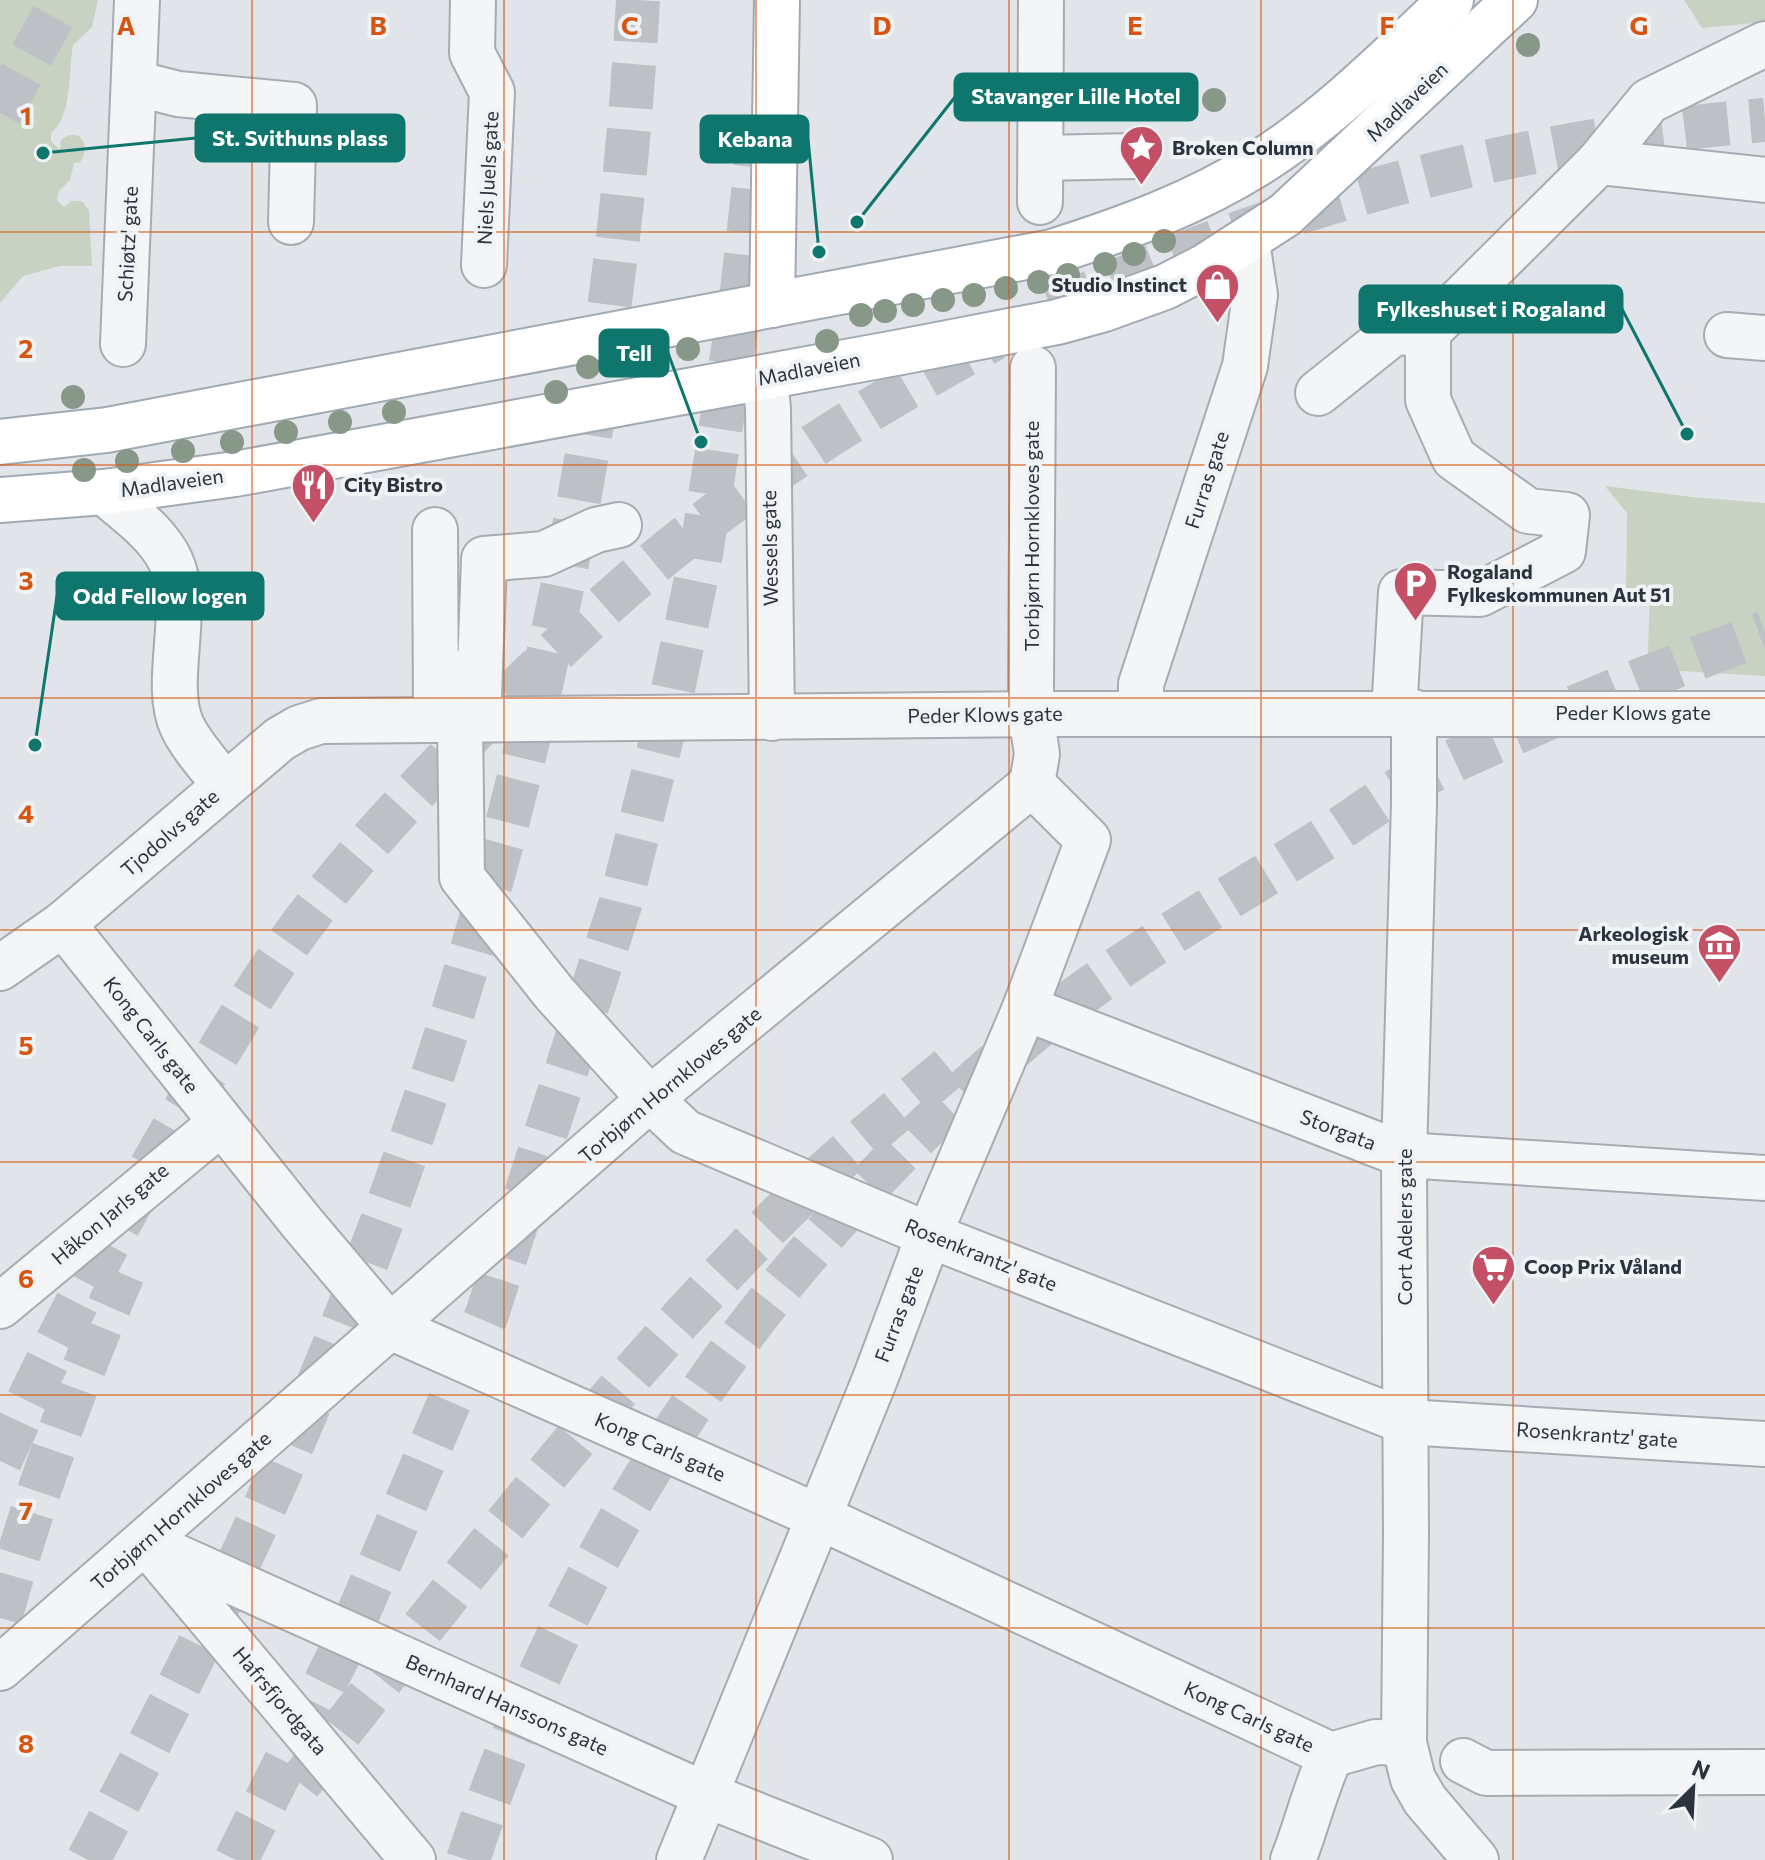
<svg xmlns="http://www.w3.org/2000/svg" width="1765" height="1860" viewBox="0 0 1765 1860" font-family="Commissioner,sans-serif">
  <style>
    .green { fill: #c7d2c3 }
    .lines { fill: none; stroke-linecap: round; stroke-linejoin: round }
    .highway-tunnel { stroke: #bdc1c6; stroke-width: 44; stroke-dasharray: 44 22; stroke-linecap: butt }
    .minor-casing { stroke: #a7abb2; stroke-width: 48 }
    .major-casing { stroke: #a1a9b3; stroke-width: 48 }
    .minor { stroke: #f3f5f7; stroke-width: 44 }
    .major { stroke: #fff; stroke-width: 44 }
    .tree { fill: #889888 }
    .grid { fill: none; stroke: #d55511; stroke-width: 2; stroke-opacity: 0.55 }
    .labels { text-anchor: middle; stroke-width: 8; stroke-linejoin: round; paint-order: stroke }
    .street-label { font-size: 20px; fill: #2b333f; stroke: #f0f3f6 }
    .poi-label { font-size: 20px; font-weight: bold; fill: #2b333f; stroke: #f0f3f6; text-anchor: start }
    .grid-label { font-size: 26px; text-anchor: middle; font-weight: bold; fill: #d55511; stroke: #f0f3f6; stroke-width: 8; stroke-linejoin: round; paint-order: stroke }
    .leader { fill: none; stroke: #0f766e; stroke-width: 3 }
    .callout-dot { fill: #0f766e; stroke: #f0f3f6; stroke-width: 3 }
    .callout { fill: #0f766e; stroke: #0f766e; stroke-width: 3 }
    .callout-label { font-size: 22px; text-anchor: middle; font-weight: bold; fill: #fff }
  </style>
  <rect width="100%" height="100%" fill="#e1e4e8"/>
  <g class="green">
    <path d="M0 0H98L92 27 73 45C68 72 73 115 51 133V141L60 150 61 140C80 125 92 146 80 162L74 163 70 180 59 191 57 200 64 207 71 201H82L89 211 92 266H60L23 276 0 303Z"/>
    <path d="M1684 0H1765V22L1702 28Z"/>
    <path d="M1605 486 1692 497 1765 503V676L1663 670 1647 675 1650 597H1626L1627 513Z"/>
  </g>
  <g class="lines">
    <g class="highway-tunnel">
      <path d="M0 113 62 0"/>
      <path d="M1053 310C1276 204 1519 140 1765 120"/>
      <path d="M0 1461C55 1340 118 1221 186 1107 225 1041 264 974 311 913 362 846 421 785 480 725 526 680 571 635 620 592 733 492 862 410 994 339"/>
      <path d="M0 1618C33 1500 74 1386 123 1274"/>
      <path d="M300 1783C452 1591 600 1397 773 1222 828 1166 891 1116 951 1066"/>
      <path d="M88 1860C181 1687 268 1511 341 1328 508 909 614 451 638 0"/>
      <path d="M236 1860 348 1637 486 1317 620 905 668 713 700 560 742 291 758 148"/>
      <path d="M468 1860C571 1541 768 1253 1025 1038 1116 962 1219 905 1319 842 1351 822 1381 799 1413 781 1440 766 1469 754 1497 741 1585 701 1674 666 1765 633"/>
    </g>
    <defs>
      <g id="minor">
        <path d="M473 0 472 53 492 92 484 265"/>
        <path d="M135 83 178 94 294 105 291 222"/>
        <path d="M1041 158 1135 156"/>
        <path d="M1599 162 1765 180"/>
        <path d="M1040 202 1041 0"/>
        <path d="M1727 335 1765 338"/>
        <path d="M123 344 137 0"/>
        <path d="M765 377 768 409 772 718"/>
        <path d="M1318 393 1393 333 1428 332"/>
        <path d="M104 492C127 512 158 533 171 562 192 609 162 683 182 726 192 747 210 766 225 785"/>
        <path d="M435 530 436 710"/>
        <path d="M457 673 460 721 462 877 555 994 650 1099 685 1132 929 1235 1406 1422 1765 1444"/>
        <path d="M479 696 484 559 544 554 596 530 619 525"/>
        <path d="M1414 712V804L1404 1155 1406 1533 1404 1743 1413 1779 1425 1800 1476 1860"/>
        <path d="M1394 713 1401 592 1480 594 1563 551 1567 515 1528 511 1454 458 1428 400V332L1599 162 1649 101 1765 44"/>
        <path d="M1141 714V684L1245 366 1255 295 1247 242"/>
        <path d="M63 924 302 1223 390 1327 817 1516 1331 1755 1376 1742 1404 1743"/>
        <path d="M0 968 63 924 280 739 299 728 321 721 1031 714H1765"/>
        <path d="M1025 1008 1404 1155 1765 1178"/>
        <path d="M0 1306 221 1123"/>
        <path d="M146 1543 704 1794 870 1860"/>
        <path d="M155 1553 413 1860"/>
        <path d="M0 1668 650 1099 1032 784 1037 754 1031 714V682L1033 368"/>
        <path d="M1463 1761 1486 1773 1765 1772"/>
        <path d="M679 1860 875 1379 929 1235 1025 1008 1088 840 1032 784"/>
        <path d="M1293 1860C1307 1825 1315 1788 1331 1755"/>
      </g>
      <g id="major">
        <path d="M772 305 777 0"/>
        <path d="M0 442 107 430 1052 252C1124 229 1194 204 1259 163 1330 118 1390 57 1451 0"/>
        <path d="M0 500 104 492 235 474 901 352 1057 322 1104 309 1165 287 1206 266 1285 215 1515 0"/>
      </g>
    </defs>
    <use href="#minor" class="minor-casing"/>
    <use href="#major" class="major-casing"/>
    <use href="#minor" class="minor"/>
    <use href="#major" class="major"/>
  </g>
  <g class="tree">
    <circle cx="1528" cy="45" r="12"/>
    <circle cx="1214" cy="100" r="12"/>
    <circle cx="1164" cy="241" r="12"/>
    <circle cx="1134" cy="254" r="12"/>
    <circle cx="1105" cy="264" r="12"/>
    <circle cx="1068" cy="275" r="12"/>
    <circle cx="1039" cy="282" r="12"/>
    <circle cx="1006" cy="288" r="12"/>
    <circle cx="974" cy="295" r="12"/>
    <circle cx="943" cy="300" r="12"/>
    <circle cx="913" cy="305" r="12"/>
    <circle cx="885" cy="311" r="12"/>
    <circle cx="861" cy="315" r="12"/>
    <circle cx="827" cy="341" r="12"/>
    <circle cx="688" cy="349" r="12"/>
    <circle cx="588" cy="367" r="12"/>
    <circle cx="556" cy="392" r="12"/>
    <circle cx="73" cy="397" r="12"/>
    <circle cx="394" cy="412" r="12"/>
    <circle cx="340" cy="422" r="12"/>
    <circle cx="286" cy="432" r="12"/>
    <circle cx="232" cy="442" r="12"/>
    <circle cx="183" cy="451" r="12"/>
    <circle cx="127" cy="461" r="12"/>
    <circle cx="84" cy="470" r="12"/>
  </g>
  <path class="grid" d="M252 0V1860M504 0V1860M756 0V1860M1009 0V1860M1261 0V1860M1513 0V1860M0 232H1765M0 465H1765M0 698H1765M0 930H1765M0 1162H1765M0 1395H1765M0 1628H1765"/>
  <defs>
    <symbol id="sight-pin" viewBox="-11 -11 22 30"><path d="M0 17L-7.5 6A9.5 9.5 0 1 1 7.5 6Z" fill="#c45066" stroke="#f0f3f6"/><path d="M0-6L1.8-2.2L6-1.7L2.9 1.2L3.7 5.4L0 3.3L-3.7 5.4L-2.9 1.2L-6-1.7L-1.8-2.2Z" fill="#fff"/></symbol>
    <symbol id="shop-pin" viewBox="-11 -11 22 30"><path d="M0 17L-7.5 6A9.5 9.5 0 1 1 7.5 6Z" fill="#c45066" stroke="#f0f3f6"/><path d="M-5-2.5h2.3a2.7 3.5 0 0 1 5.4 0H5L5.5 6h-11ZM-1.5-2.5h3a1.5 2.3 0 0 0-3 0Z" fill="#fff"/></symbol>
    <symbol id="restaurant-pin" viewBox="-11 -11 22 30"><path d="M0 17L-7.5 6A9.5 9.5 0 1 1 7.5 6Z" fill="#c45066" stroke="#f0f3f6"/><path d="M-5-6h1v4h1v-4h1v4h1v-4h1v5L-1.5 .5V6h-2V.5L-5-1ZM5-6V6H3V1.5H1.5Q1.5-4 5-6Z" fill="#fff"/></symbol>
    <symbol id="parking-pin" viewBox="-11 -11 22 30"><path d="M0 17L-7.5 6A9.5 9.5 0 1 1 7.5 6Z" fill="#c45066" stroke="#f0f3f6"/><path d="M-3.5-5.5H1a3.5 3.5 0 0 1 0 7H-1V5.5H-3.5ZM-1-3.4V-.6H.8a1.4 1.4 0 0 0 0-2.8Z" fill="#fff"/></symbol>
    <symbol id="museum-pin" viewBox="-11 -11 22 30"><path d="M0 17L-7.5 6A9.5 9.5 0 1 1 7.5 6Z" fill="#c45066" stroke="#f0f3f6"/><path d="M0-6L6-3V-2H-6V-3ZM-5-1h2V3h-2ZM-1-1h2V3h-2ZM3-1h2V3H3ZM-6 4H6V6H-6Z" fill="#fff"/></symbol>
    <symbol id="supermarket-pin" viewBox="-11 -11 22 30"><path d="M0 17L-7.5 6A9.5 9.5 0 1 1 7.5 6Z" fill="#c45066" stroke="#f0f3f6"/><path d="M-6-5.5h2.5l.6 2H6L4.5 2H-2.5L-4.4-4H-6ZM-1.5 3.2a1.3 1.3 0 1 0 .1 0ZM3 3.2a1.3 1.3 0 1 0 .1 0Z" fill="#fff"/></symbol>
  </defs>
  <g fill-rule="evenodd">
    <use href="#sight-pin" x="1116" y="122" width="51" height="69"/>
    <use href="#shop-pin" x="1192" y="260" width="51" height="69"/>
    <use href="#restaurant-pin" x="288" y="460" width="51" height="69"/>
    <use href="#parking-pin" x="1390" y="558" width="51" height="69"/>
    <use href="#museum-pin" x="1694" y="920" width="51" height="69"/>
    <use href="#supermarket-pin" x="1468" y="1242" width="51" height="69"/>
  </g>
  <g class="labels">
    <g class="street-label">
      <text transform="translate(1407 102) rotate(-44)" y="7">Madlaveien</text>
      <text transform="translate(488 178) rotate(-87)" y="7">Niels Juels gate</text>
      <text transform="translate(128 244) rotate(-87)" y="7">Schiøtz' gate</text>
      <text transform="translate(809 369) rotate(-11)" y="7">Madlaveien</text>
      <text transform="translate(1207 480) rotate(-72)" y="7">Furras gate</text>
      <text transform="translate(172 483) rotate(-8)" y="7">Madlaveien</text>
      <text transform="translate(1032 536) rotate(-90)" y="7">Torbjørn Hornkloves gate</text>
      <text transform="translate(770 548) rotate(-91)" y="7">Wessels gate</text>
      <text x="1633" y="720">Peder Klows gate</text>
      <text transform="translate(985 715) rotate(-1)" y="7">Peder Klows gate</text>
      <text transform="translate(170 833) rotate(-41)" y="7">Tjodolvs gate</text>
      <text transform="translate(151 1035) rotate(52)" y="7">Kong Carls gate</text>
      <text transform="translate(670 1085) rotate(-40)" y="7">Torbjørn Hornkloves gate</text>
      <text transform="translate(1338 1130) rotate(21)" y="7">Storgata</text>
      <text transform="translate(110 1214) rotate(-40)" y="7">Håkon Jarls gate</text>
      <text transform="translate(1405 1227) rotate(-90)" y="7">Cort Adelers gate</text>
      <text transform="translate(981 1255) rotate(22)" y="7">Rosenkrantz' gate</text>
      <text transform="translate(899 1314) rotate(-69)" y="7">Furras gate</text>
      <text transform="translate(1597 1435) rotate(4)" y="7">Rosenkrantz' gate</text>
      <text transform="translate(660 1447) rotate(24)" y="7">Kong Carls gate</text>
      <text transform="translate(181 1511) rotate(-41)" y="7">Torbjørn Hornkloves gate</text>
      <text transform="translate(280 1701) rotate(50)" y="7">Hafrsfjordgata</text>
      <text transform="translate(507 1705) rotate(24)" y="7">Bernhard Hanssons gate</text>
      <text transform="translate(1249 1717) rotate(25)" y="7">Kong Carls gate</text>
    </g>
    <g class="poi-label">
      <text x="1172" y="155">Broken Column</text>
      <text x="1187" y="292" text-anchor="end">Studio Instinct</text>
      <text x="344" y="492">City Bistro</text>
      <text x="1447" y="579">Rogaland<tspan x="1447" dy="23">Fylkeskommunen Aut 51</tspan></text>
      <text x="1689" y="941" text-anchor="end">Arkeologisk<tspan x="1689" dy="23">museum</tspan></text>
      <text x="1524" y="1274">Coop Prix Våland</text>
    </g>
  </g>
  <g class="grid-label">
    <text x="126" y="35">A</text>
    <text x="378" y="35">B</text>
    <text x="630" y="35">C</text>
    <text x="882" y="35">D</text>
    <text x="1135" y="35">E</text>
    <text x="1387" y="35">F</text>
    <text x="1639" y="35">G</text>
    <text x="26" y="125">1</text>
    <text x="26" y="358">2</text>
    <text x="26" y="590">3</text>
    <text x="26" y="823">4</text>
    <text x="26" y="1055">5</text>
    <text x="26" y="1288">6</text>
    <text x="26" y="1520">7</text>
    <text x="26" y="1753">8</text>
  </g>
  <path class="leader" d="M857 222L955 97M43 153L196 138M819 252L808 139M1687 434L1622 309M701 442L668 353M35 745L57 596"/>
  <g class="callout-dot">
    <circle cx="857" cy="222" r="8"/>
    <circle cx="43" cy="153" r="8"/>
    <circle cx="819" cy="252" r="8"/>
    <circle cx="1687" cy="434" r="8"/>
    <circle cx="701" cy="442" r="8"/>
    <circle cx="35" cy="745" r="8"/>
  </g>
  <g class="callout">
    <rect x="955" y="74" width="242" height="46" rx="8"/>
    <rect x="196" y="115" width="208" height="46" rx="8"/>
    <rect x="701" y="116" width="107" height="46" rx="8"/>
    <rect x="1360" y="286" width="262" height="46" rx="8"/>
    <rect x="600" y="330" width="68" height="46" rx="8"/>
    <rect x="57" y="573" width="206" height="46" rx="8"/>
  </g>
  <g class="callout-label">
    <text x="1076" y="104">Stavanger Lille Hotel</text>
    <text x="300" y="146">St. Svithuns plass</text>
    <text x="755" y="147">Kebana</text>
    <text x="1491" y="317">Fylkeshuset i Rogaland</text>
    <text x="634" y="361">Tell</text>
    <text x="160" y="604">Odd Fellow logen</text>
  </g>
  <g transform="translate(1693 1788) rotate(24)" stroke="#f0f3f6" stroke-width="6" paint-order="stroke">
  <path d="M0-6L14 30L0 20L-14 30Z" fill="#2b333f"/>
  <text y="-12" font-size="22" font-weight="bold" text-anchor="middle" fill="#2b333f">N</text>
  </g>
</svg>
